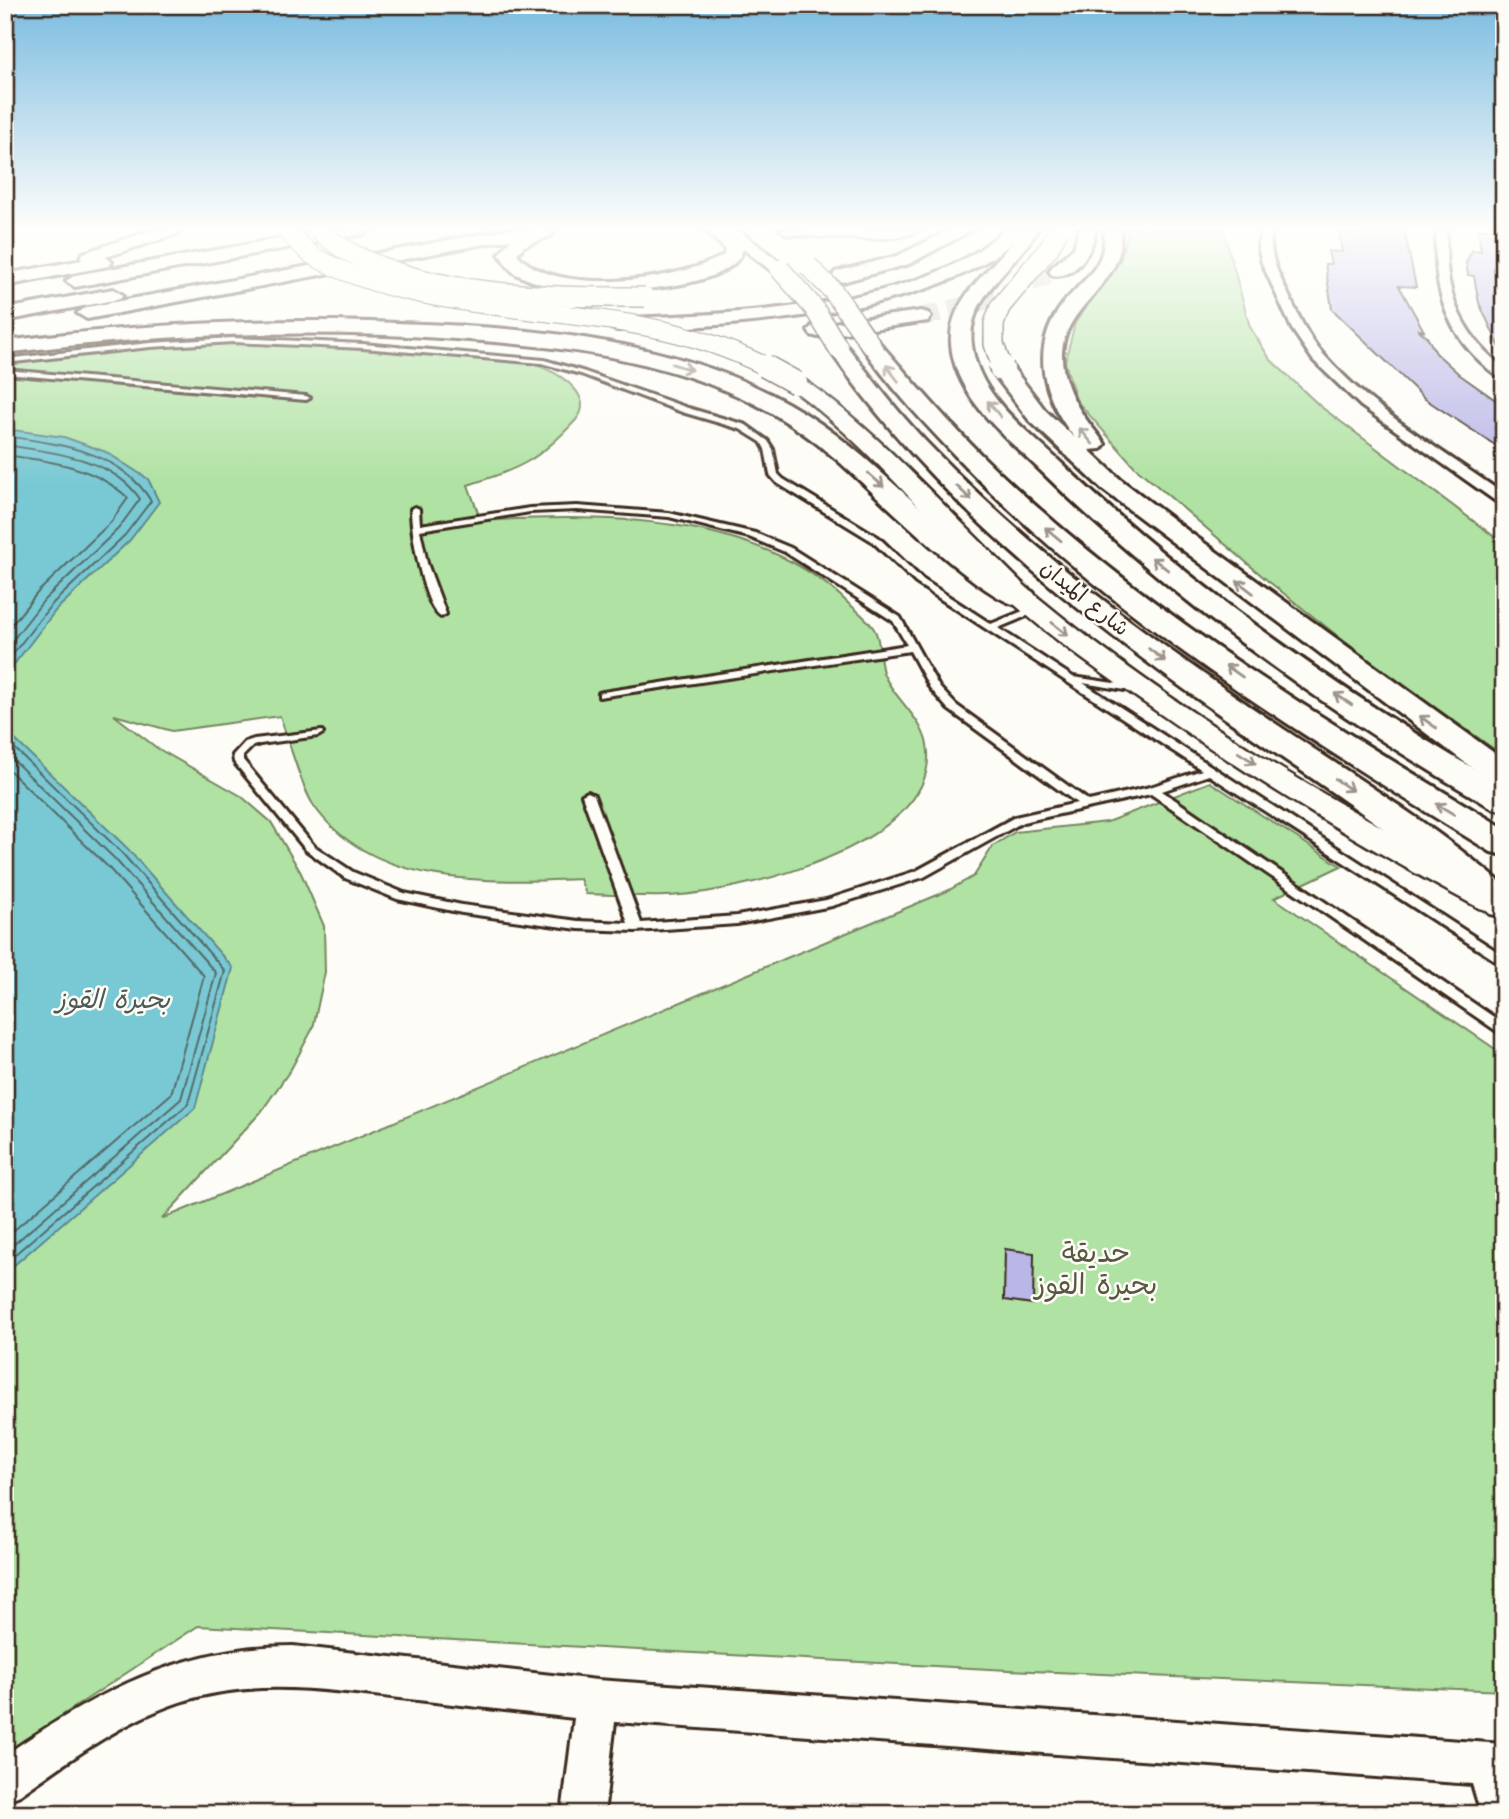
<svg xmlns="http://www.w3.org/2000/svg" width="1509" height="1819" viewBox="0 0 1509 1819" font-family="'Architects Daughter','Playpen Sans Arabic',sans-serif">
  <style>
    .green { fill: #b0e2a3; stroke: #768660; stroke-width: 2 }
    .water { fill: #79c9d4; stroke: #60898b; stroke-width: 2 }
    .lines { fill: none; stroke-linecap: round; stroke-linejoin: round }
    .shore { stroke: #546a67; stroke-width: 2 }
    .building { fill: #b9b6e8; stroke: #3b2a1e; stroke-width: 2 }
    .motorway-tunnel { stroke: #d6d2cc; stroke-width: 19; stroke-dasharray: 19 10; stroke-linecap: butt }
    .service-casing { stroke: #3b2a1e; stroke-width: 6 }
    .minor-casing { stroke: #3b2a1e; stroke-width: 6 }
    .secondary-casing { stroke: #3b2a1e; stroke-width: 5 }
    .primary-casing { stroke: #3b2a1e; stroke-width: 6 }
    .motorway-casing { stroke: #3b2a1e; stroke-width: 6 }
    .service { fill: #fdfcf7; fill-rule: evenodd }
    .minor { fill: #fdfcf7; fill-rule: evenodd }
    .secondary { fill: #fdfcf7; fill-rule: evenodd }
    .primary { fill: #fdfcf7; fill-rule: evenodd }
    .motorway { fill: #fdfcf7; fill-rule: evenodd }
    .secondary-bridge-far1-casing { stroke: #3b2a1e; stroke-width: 20; stroke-linecap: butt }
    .secondary-bridge-casing { stroke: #3b2a1e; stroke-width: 25; stroke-linecap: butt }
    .primary-bridge-casing { stroke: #3b2a1e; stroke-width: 22; stroke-linecap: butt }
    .motorway-bridge-far1-casing { stroke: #3b2a1e; stroke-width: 22; stroke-linecap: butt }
    .motorway-bridge-casing { stroke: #3b2a1e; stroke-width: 27; stroke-linecap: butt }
    .secondary-bridge-far1 { stroke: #fdfcf7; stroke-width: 18 }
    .secondary-bridge { stroke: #fdfcf7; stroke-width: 22 }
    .primary-bridge { stroke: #fdfcf7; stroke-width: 19 }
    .motorway-bridge-far1 { stroke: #fdfcf7; stroke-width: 19 }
    .motorway-bridge { stroke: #fdfcf7; stroke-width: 24 }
    .oneway { stroke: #9c938a }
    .labels { text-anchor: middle; stroke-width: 5; stroke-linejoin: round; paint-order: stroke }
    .far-street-label { font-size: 21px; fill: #3b2a1e; stroke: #fdfcf7 }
    .water-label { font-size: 26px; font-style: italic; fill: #4e5a55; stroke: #fdfcf7 }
    .near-park-label { font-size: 28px; fill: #58583f; stroke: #fdfcf7 }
  </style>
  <rect width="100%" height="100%" fill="#fdfcf7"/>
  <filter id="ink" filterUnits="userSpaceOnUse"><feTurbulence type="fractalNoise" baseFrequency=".0143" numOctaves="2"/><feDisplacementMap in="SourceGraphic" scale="14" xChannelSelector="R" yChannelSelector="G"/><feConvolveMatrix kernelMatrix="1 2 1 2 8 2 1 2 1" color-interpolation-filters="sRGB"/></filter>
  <g filter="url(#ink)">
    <g class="green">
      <path d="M1124 229H1223L1250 327 1270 359 1320 406 1504 544V756L1372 663 1268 581 1135 467 1076 400 1065 362 1075 323 1121 259 1127 235Z"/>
      <path d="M258 343C325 347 393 350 460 356 486 358 519 357 544 368 564 376 596 399 575 421 537 462 520 468 468 485L481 521C600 513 757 513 848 603 856 610 868 619 874 629 882 641 878 661 884 675 897 703 926 720 928 752 934 847 736 894 665 896 639 897 612 895 586 894L580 879C491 883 372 888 314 806 302 789 288 739 280 716L172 731 114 715 157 748 241 796 271 822 301 873 324 926 325 972 313 1028 291 1069 261 1112 162 1219 947 891 974 876 993 846 1015 832 1107 822 1210 782 1341 866 1274 898 1504 1055V1691L1008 1670 198 1626 5 1753V364L160 345Z"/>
    </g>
    <g class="water">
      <path d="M5 429 64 437 106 452 148 479 159 502 130 540 56 610 5 676Z"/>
      <path d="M5 730 127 848 233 968 195 1108 5 1273Z"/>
    </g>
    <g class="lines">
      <g class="shore">
        <path d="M5 436C59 444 120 450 151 501L125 535 51 605 5 664"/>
        <path d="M5 445C51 452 112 457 140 499L118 529 44 600 5 650"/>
        <path d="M5 455C50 461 94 466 128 498L111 522 38 592 5 633"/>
        <path d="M5 739 122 853 225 971 188 1104 5 1263"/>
        <path d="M5 752 115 859 216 973 181 1099 5 1252"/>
        <path d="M5 766 108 867 204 976 171 1094 5 1238"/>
      </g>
    </g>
    <g class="building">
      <path d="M1357 229H1404L1416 287 1399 286 1424 331 1419 330 1427 337 1436 353 1460 375 1504 406V451L1425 399 1332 309 1325 264H1331L1328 251 1342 252 1339 233 1358 234Z"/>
      <path d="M1478 229H1504V356L1479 303 1474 276 1468 275 1466 263 1472 250 1481 251Z"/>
      <path d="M1005 1249 1034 1253 1033 1304 1004 1300Z"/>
    </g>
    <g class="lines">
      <path class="motorway-tunnel" d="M921 317 991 299 1058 271"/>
      <defs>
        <g id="service">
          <path d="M233 338 363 344 544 360 585 372 688 408 746 425 768 441 773 449 778 474 783 479 878 537 922 579 991 624 1033 607H1039V611L998 628 1073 677 1141 687 1142 689 1137 692 1083 683 1504 956V966L1209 775 1162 791 1504 1024V1036L1151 794 1023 822 924 877 832 906 737 924 636 931 578 929 462 913 397 899 345 878 306 850 234 762 233 755 245 742 254 739 322 731 323 733 318 736 260 744 253 746 243 756V760L314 846 353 872 404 893 462 905 578 921 628 923 582 795 588 792 594 795 641 923 737 916 826 900 916 871 1015 817 1077 803 948 709 930 688 910 651 599 697V693L603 692 907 645 893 621 785 552 749 537 669 517 577 510 530 512 420 530 427 563 446 614 441 617C423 606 411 530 411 509L415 507 419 509 420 525 530 508 577 506 669 513 755 533 791 548 900 617 939 687 956 705 1089 801 1150 787 1202 770 916 583 872 541 777 483 770 475 765 449 761 442 740 429 682 412 581 374 541 363 363 348 233 342 150 347 5 363V359L150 343Z"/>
          <path d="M5 370 306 396 310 398 306 400 5 374Z"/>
        </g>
        <g id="minor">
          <path d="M1262 229H1272C1268 253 1276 269 1286 290 1297 312 1306 335 1323 354 1373 411 1443 451 1504 494V507L1361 406 1313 360 1292 329 1262 263 1258 246Z"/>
          <path d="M1437 229H1447C1442 287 1458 332 1504 368V379C1495 376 1488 369 1482 363 1444 329 1431 280 1437 229Z"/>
          <path d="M293 1646 597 1680 1504 1744V1814H1481L1472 1784 615 1722 604 1814H562L574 1718C516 1711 458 1705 400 1698 325 1690 254 1678 180 1702 122 1721 70 1760 20 1795L5 1801V1755C96 1693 181 1646 293 1646Z"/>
        </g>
        <path id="secondary" d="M796 377 803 379C871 426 927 489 986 547 1002 563 1018 580 1035 595 1177 713 1340 808 1503 892V908L1491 911 1479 908C1365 847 1255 781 1149 706 1103 674 1056 642 1014 604 937 533 874 448 789 387L786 383 789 379Z"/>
        <g id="primary">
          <path d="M718 229H737L789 269 780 274 774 273Z"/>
          <path d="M1021 229H1038C1017 267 965 297 972 345 978 395 1025 429 1059 461 1189 585 1348 698 1504 786V811L1492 808C1330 714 1173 601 1040 470 1005 436 954 396 951 343 948 294 999 267 1021 229Z"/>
          <path d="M871 339 878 341C922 392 966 443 1016 488 1163 623 1334 727 1504 828V855L1491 852C1306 738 1117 622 964 465 928 427 890 388 861 345L864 341Z"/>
          <path d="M839 343 846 345C874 381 902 418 935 451 1029 548 1136 628 1248 705 1334 764 1424 817 1504 885V917L1490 914C1408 840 1316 782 1226 719 1077 614 933 500 829 349L832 345Z"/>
        </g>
        <g id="motorway">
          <path d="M156 229H182L180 233 106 257 112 262 109 266 5 286V274L82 260 80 257 83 253Z"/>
          <path d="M334 229H371L363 234 75 287 66 281 75 275Z"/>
          <path d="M509 229H551L553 232 550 236 524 246 517 254C553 298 680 281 724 255L725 249 704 229C723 229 732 232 743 249 734 290 613 293 579 290 558 289 535 284 516 274 509 270 504 261 499 254L511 239 87 319 77 313 87 307Z"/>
          <path d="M779 229H919C902 246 813 236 787 234Z"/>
          <path d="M952 229H974L909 264 842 282 833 276 835 272 897 256Z"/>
          <path d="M1005 229H1024C956 316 722 327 618 330L611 328 608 324 611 320 618 318C722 315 887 309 976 252 986 246 996 237 1005 229Z"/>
          <path d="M1079 229H1095C1095 249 1074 281 1052 275L1049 271 1052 267 1074 248Z"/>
          <path d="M1104 229H1120C1130 299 1028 308 1074 400 1082 416 1094 429 1105 444L1101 449 1089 450 1120 479 1192 534 1504 760V786L1492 783 1102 489 1029 420 994 374 991 369 994 364H1010L1045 410 1075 438C1043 398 1029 349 1062 305 1083 278 1107 269 1104 229Z"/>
          <path d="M113 289 123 295 120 299 5 321V309Z"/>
          <path d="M921 311 928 313 931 317 928 321 818 337 811 335 808 331 811 327 818 325Z"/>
          <path d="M334 321C496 326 683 328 821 424 874 461 917 508 967 548 987 565 1010 579 1033 592L1037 598 1033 604C1031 604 1024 606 1022 606 984 605 869 487 836 459 810 437 783 418 753 403 660 357 557 346 455 339 305 328 155 334 5 353V341C115 327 224 320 334 321Z"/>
        </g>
      </defs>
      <use href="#service" class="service-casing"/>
      <use href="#minor" class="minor-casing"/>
      <use href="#secondary" class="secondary-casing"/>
      <use href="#primary" class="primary-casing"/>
      <use href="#motorway" class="motorway-casing"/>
      <use href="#service" class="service"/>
      <use href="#minor" class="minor"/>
      <use href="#secondary" class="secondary"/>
      <use href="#primary" class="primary"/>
      <use href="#motorway" class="motorway"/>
      <defs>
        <path id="secondary-bridge-far1" d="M285 229C293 237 302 248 312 255 402 309 546 306 648 327 690 335 731 349 769 368"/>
        <path id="secondary-bridge" d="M765 366 796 383"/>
        <g id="primary-bridge">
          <path d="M808 266 833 291 871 345"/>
          <path d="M780 269 814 308 839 349"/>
        </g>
        <g id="motorway-bridge-far1">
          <path d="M317 229C327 236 336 245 347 251 431 298 551 297 645 297"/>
          <path d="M1002 368 994 344V324L1000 307 1049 248 1059 229"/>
        </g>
        <path id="motorway-bridge" d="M1001 366 1002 369"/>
      </defs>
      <use href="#secondary-bridge-far1" class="secondary-bridge-far1-casing"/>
      <use href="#secondary-bridge" class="secondary-bridge-casing"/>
      <use href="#primary-bridge" class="primary-bridge-casing"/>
      <use href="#motorway-bridge-far1" class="motorway-bridge-far1-casing"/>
      <use href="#motorway-bridge" class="motorway-bridge-casing"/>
      <use href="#secondary-bridge-far1" class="secondary-bridge-far1"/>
      <use href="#secondary-bridge" class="secondary-bridge"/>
      <use href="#primary-bridge" class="primary-bridge"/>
      <use href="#motorway-bridge-far1" class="motorway-bridge-far1"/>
      <use href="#motorway-bridge" class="motorway-bridge"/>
    </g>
    <defs><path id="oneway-shaft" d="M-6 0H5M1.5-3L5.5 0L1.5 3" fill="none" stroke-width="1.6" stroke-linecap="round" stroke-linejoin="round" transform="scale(1.75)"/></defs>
    <g class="oneway">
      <use href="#oneway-shaft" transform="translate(682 367) rotate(17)"/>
      <use href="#oneway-shaft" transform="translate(892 373) rotate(-128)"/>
      <use href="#oneway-shaft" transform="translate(994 409) rotate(-129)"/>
      <use href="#oneway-shaft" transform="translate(1086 436) rotate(-130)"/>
      <use href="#oneway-shaft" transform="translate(876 480) rotate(42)"/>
      <use href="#oneway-shaft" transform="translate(964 493) rotate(44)"/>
      <use href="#oneway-shaft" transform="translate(1053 534) rotate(-140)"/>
      <use href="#oneway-shaft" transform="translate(1160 564) rotate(-142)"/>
      <use href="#oneway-shaft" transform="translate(1245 587) rotate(-143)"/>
      <use href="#oneway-shaft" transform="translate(1060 629) rotate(39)"/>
      <use href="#oneway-shaft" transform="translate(1157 655) rotate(37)"/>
      <use href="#oneway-shaft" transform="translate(1234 671) rotate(-145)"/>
      <use href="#oneway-shaft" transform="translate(1343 699) rotate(-146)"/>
      <use href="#oneway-shaft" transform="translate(1428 722) rotate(-145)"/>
      <use href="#oneway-shaft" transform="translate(1247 758) rotate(32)"/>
      <use href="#oneway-shaft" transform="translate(1344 785) rotate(34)"/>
      <use href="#oneway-shaft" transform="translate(1445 809) rotate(-149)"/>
    </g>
  </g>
  <linearGradient id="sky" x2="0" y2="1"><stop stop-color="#7bbce0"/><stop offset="0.47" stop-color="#fefefb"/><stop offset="1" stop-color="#fefefb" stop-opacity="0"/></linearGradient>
  <rect width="1509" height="484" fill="url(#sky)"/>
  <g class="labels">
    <g class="far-street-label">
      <text transform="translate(1085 598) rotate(39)" y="7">شارع الميدان</text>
    </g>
    <g class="water-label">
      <text x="113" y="1008">بحيرة القوز</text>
    </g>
    <g class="near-park-label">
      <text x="1096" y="1262">حديقة<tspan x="1096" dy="32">بحيرة القوز</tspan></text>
    </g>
  </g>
  <rect width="1509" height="1819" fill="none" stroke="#fdfcf7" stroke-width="28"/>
  <rect x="14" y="14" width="1481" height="1791" fill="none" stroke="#3b2a1e" stroke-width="2.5" filter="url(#ink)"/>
</svg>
